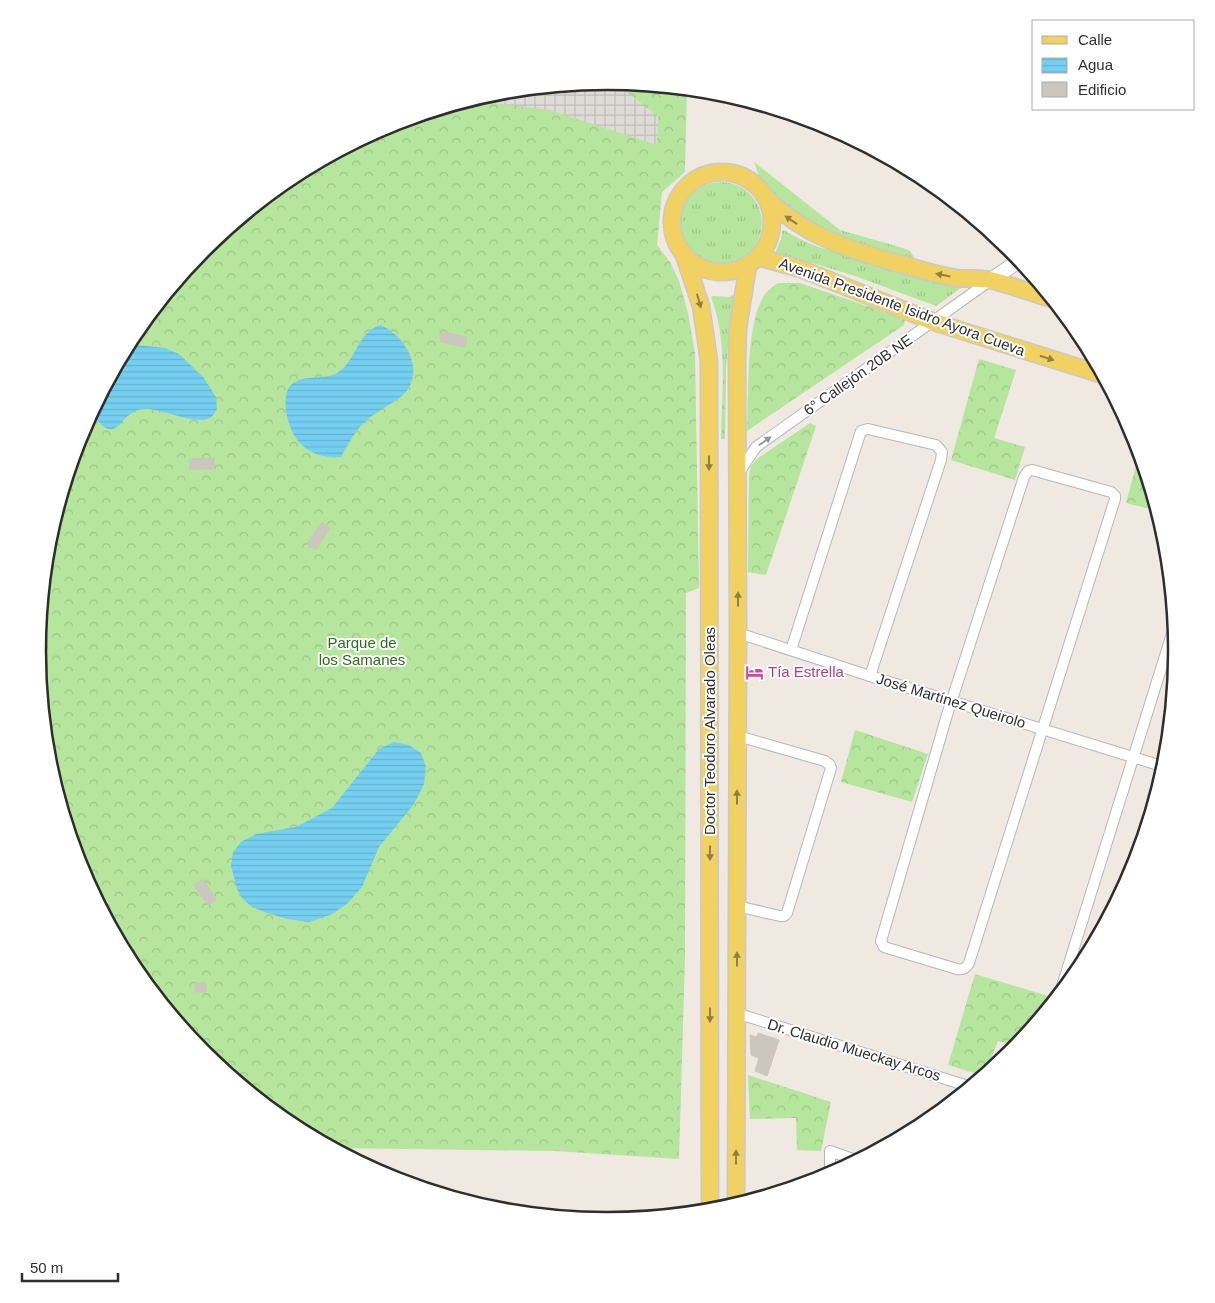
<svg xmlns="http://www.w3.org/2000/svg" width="1215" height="1303" viewBox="0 0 1215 1303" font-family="Arial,sans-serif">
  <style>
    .grass { fill: url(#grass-tufts) }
    .forest { fill: url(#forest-crowns) }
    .plaza { fill: url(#plaza-grid) }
    .water { fill: url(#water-rules) }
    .building { fill: #cbc7bf; stroke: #cbc5ba }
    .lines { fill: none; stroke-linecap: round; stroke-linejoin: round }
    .minor-casing { stroke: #b4b7c1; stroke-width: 12 }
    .tertiary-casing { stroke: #b4b7c1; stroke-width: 16 }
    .primary-casing { stroke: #c9c9c9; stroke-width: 19 }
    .minor { stroke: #fff; stroke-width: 10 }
    .tertiary { stroke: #fff; stroke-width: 14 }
    .primary { stroke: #f2d163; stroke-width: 16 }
    .oneway { fill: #908048 }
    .oneway2 { fill: #969696 }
    .labels { text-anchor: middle; stroke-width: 4; stroke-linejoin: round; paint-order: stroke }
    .street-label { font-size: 15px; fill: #2e2e2e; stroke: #fff }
    .park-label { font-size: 15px; fill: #2c6e1b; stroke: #fff }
    .hotel-label { font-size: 15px; fill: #b23c85; stroke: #fff; text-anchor: start }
    .rim { fill: none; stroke: #2e2e2e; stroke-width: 2.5 }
  </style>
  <defs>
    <pattern id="grass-tufts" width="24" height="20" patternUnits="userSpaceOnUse" patternTransform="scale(1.25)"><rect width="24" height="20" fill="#b6e59e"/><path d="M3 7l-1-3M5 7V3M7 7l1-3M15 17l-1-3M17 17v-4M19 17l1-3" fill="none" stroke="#9dc588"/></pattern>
    <pattern id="forest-crowns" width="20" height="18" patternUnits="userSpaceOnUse" patternTransform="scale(1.25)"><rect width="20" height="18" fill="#b6e59e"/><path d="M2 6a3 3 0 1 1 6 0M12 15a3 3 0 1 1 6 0" fill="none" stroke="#9dc588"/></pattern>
    <pattern id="plaza-grid" width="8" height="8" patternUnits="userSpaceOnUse" patternTransform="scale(1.25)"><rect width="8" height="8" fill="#dfdcd8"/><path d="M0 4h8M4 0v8" fill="none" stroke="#c0bdba"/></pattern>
    <pattern id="water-rules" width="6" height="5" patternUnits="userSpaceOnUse" patternTransform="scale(1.25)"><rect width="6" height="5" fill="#75cff0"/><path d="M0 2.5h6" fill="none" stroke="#66b2ce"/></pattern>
  </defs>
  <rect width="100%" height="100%" fill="#efe9e1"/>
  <g class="grass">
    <path d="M754 162 840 230 903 248 910 251 915 259 844 239 816 230 779 200 759 176Z"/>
    <circle cx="721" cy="223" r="41"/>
    <path d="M784 230C805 244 827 250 852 257 890 268 930 274 969 282L936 306 855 276 812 263 773 258 781 239 782 231Z"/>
    <path d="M738 293 729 336 726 369 725 439H721C722 392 728 342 711 297L713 296 729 297Z"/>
  </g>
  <g class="forest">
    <path d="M608 82 687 89 685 172 662 192 657 245 670 262 679 281 688 313 695 353 699 588 686 593 685 957 679 1159 555 1151 333 1148 291 1125 204 1054 133 968 81 869 48 762 38 651 49 540 81 433 134 335 205 248 291 177 390 125 497 92Z"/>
    <path d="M778 283H800L899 317 905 320 904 325 747 431C749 397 745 319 766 293 769 289 774 286 778 283Z"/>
    <path d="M979 359 1016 370 994 438 1025 447 1015 480 951 460Z"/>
    <path d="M810 423 816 426 766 575 748 572 749 475 751 466 757 459Z"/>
    <path d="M1140 451 1158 511 1126 503Z"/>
    <path d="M855 730 928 754 912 802 841 782Z"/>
    <path d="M975 974 1048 996 1040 1018 1017 1046 998 1041 984 1076 948 1065Z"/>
    <path d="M748 1075 831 1102 821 1151 797 1150 796 1118 750 1119Z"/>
  </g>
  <path class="plaza" d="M608 82H613L658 116 657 145 550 110 470 100 497 92Z"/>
  <g class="water">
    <path d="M380 325C404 334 426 370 405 393 397 402 378 410 368 419 356 429 348 444 341 457 309 459 291 442 286 411 285 403 285 392 290 386 302 373 323 381 337 373 357 361 355 335 380 325Z"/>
    <path d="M129 344 165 348 179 354 203 377 216 397 217 409C215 412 213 416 210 418 197 425 164 410 148 409 123 408 123 431 109 429 102 428 96 418 92 413Z"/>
    <path d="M394 742 409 745 421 753 426 767 424 784 414 804 379 847 362 887 347 904 330 915 309 922 287 919 267 913 252 907 242 898 237 889 231 866 233 852 241 842 256 834 296 827 332 808 379 749Z"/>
  </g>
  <g class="building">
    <path d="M442 332 467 337 465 347 440 342Z"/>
    <path d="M214 458V469H190V459Z"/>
    <path d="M322 522 330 528 316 550 307 544Z"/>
    <path d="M203 879 216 900 208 905 194 885Z"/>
    <rect x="195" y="983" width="11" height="9"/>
    <path d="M758 1033 779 1040 767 1076 755 1071 759 1058 751 1055 750 1035 757 1037Z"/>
  </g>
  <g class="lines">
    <defs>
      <g id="minor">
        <path d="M1032 470 1111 492 1115 496V499L969 963C966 968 964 970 957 969L884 947 881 941 947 715 1024 477 1028 471Z"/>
        <path d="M740 471 756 447 991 280"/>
        <path d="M738 633 870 676 1165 767"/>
        <path d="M791 650 861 431 868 429 936 445 942 452 941 460 870 676"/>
        <path d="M737 906 780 916H784L787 913 831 768 830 765 825 761 738 736"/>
        <path d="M1061 993 1062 986 1175 624"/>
        <path d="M736 1013 971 1087"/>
        <path d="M830 1176V1151L858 1161"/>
      </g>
      <path id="tertiary" d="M991 280 1020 260"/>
      <g id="primary">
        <circle cx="722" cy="222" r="50"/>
        <path d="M768 200C807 237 850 250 900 264 919 269 937 275 956 278 967 279 979 278 990 280 1011 285 1032 293 1052 299"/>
        <path d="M684 255 701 306 709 361 710 1211"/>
        <path d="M758 257 801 269 934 322 1103 375"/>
        <path d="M736 1205 738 633 737 358 738 328 748 265"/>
      </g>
    </defs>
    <use href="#minor" class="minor-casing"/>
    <use href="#tertiary" class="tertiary-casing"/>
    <use href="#primary" class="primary-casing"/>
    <use href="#minor" class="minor"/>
    <use href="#tertiary" class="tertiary"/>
    <use href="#primary" class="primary"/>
  </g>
  <defs><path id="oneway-solid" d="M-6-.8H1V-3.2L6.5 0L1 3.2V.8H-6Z" transform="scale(1.25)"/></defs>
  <g class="oneway">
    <use href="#oneway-solid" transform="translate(791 220) rotate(-146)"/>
    <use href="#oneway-solid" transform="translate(943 275) rotate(-169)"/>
    <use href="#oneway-solid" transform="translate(699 301) rotate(74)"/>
    <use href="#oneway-solid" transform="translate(1047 358) rotate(18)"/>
    <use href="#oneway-solid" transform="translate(709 463) rotate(90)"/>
    <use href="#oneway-solid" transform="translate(738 599) rotate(-90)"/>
    <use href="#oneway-solid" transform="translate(737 797) rotate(-90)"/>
    <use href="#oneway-solid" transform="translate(710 853) rotate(90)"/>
    <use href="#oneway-solid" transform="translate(737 959) rotate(-90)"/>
    <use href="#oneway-solid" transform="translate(710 1015) rotate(90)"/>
    <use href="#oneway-solid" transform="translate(736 1157) rotate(-90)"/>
  </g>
  <use class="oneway2" href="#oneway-solid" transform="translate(765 441) rotate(-35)"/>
  <defs>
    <symbol id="hotel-bare" viewBox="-9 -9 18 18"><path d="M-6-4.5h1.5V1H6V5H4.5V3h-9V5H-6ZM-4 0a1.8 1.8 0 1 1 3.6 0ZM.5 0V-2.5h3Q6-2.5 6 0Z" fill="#d1479c" stroke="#fff" stroke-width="2.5" paint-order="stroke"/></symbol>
  </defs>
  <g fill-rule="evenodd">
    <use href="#hotel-bare" x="742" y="660" width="25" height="25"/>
  </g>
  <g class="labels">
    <g class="street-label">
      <text transform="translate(902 307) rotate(20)" y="5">Avenida Presidente Isidro Ayora Cueva</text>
      <text transform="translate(858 375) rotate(-35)" y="5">6° Callejón 20B NE</text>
      <text transform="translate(951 701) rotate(17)" y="5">José Martínez Queirolo</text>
      <text transform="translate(710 731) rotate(-90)" y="5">Doctor Teodoro Alvarado Oleas</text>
      <text transform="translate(854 1050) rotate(17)" y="5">Dr. Claudio Mueckay Arcos</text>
    </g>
    <g class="park-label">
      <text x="362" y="648">Parque de<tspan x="362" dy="17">los Samanes</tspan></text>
    </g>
    <g class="hotel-label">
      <text x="768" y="677">Tía Estrella</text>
    </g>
  </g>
  <path d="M0 0H1215V1303H0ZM46 651a561 561 0 1 1 1122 0a561 561 0 1 1-1122 0Z" fill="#fff" fill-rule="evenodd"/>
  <path class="rim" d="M46 651a561 561 0 1 1 1122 0a561 561 0 1 1-1122 0Z"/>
  <rect x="1032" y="20" width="162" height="90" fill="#ffffff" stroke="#ababab"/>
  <rect x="1042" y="36" width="25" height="8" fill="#f2d163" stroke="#ababab"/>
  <text x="1078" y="45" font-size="15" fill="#2e2e2e">Calle</text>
  <rect x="1042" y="58" width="25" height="15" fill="url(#water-rules)" stroke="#ababab"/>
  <text x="1078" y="70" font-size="15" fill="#2e2e2e">Agua</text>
  <rect x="1042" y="82" width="25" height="15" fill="#cbc7bf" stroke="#ababab"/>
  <text x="1078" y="95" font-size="15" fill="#2e2e2e">Edificio</text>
  <path d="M22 1273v8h96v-8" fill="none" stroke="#2e2e2e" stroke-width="2.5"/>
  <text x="30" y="1273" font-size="15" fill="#2e2e2e" stroke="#ffffff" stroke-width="4" paint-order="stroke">50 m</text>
</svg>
